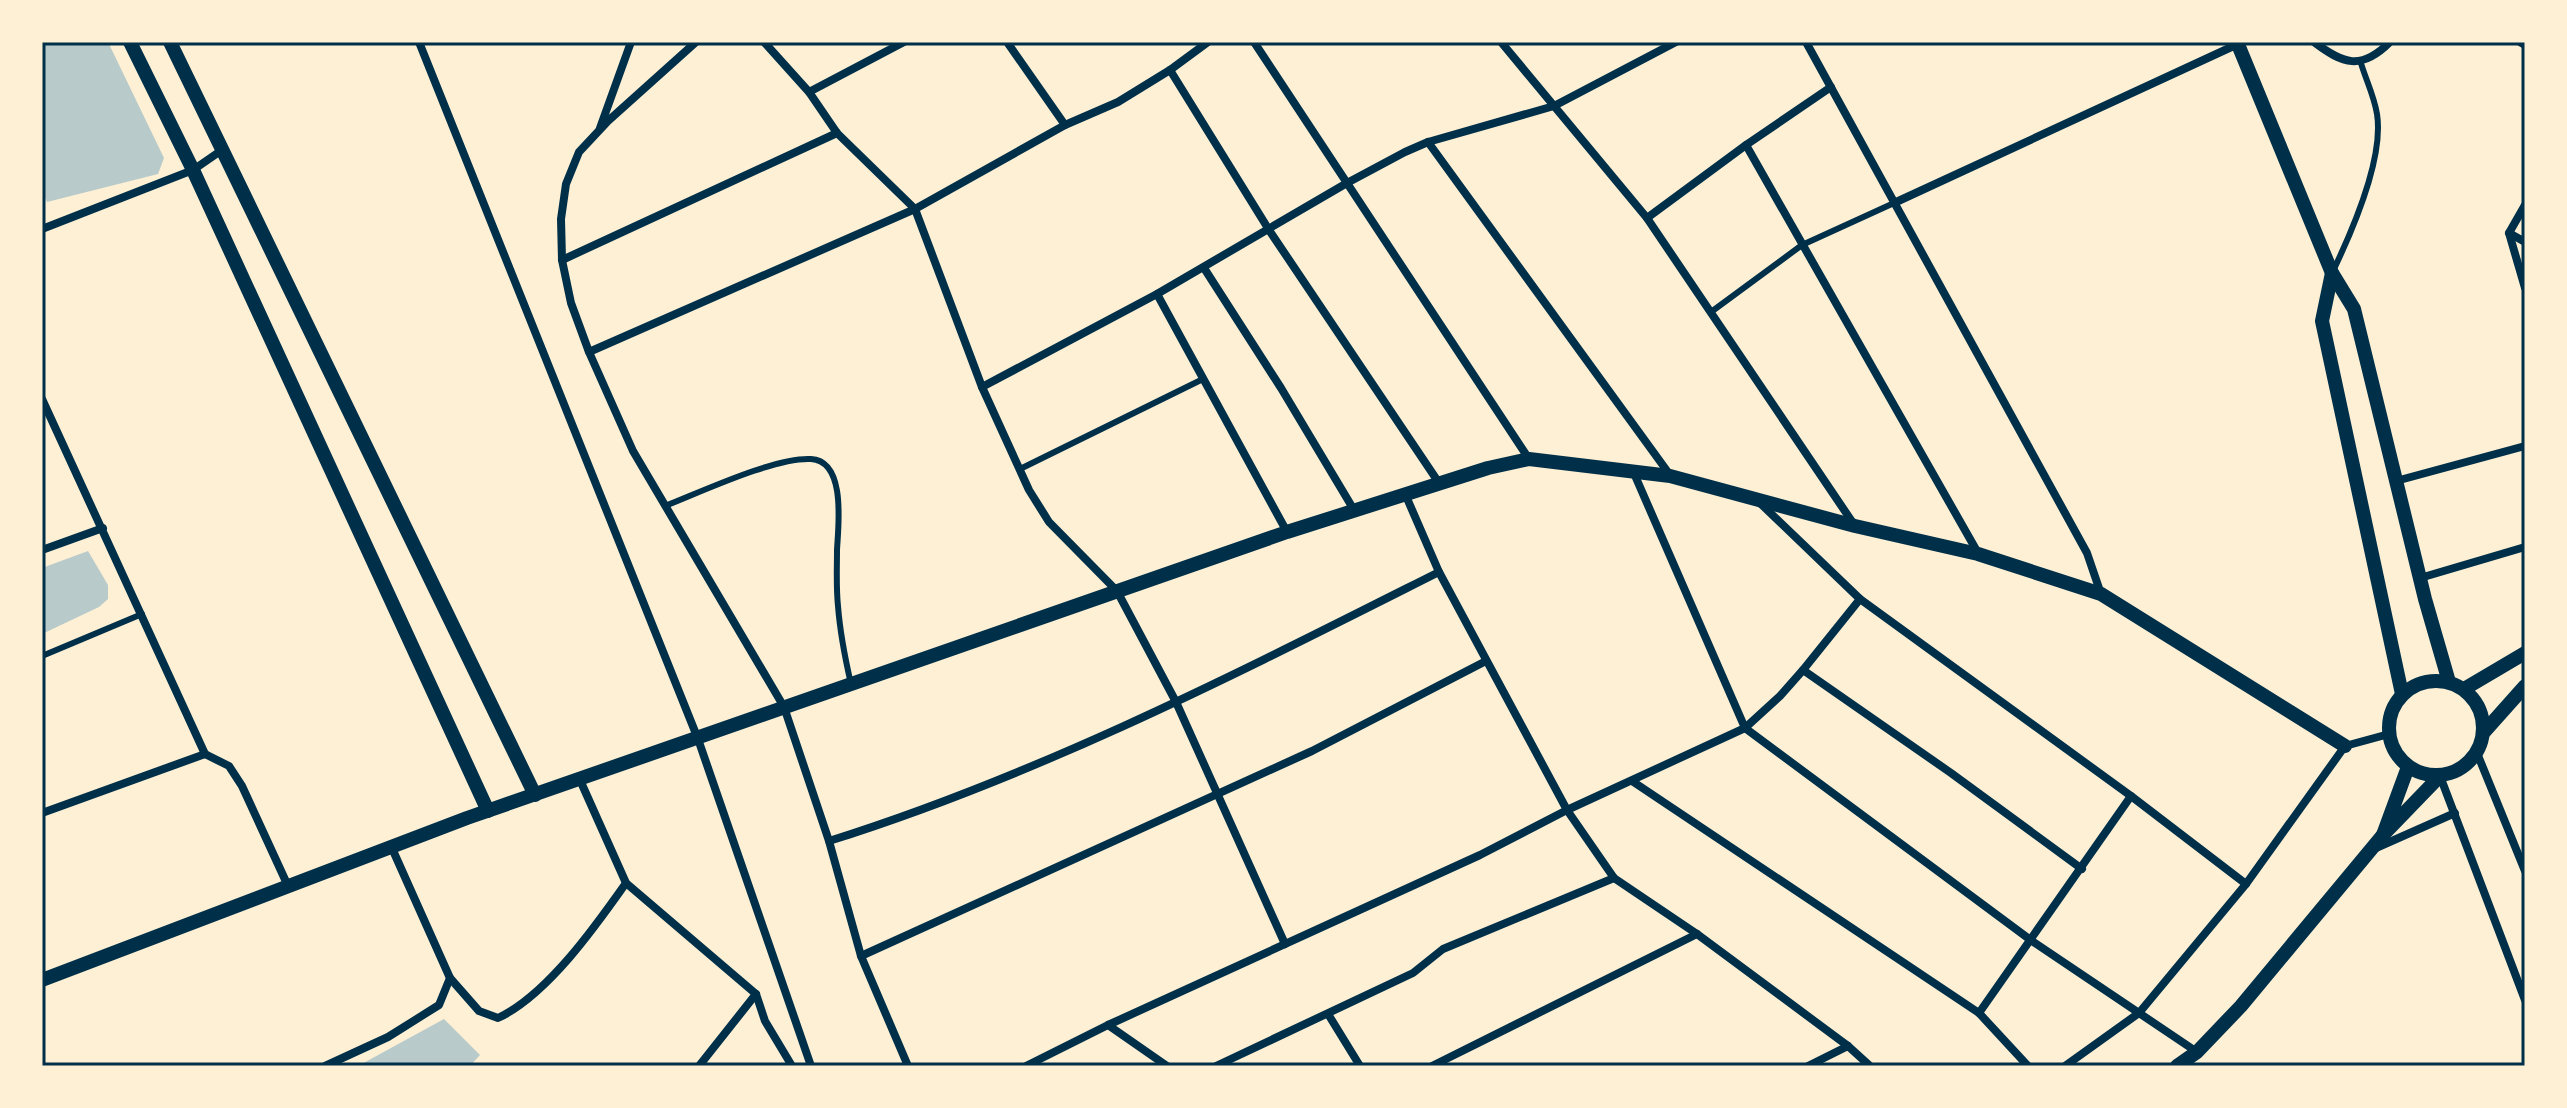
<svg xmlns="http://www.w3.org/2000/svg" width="2567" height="1108" viewBox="0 0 2567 1108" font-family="Montserrat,sans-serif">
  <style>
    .green { fill: #b9caca }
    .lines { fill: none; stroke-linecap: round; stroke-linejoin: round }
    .service { stroke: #003049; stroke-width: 6 }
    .minor { stroke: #003049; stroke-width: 8 }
    .tertiary { stroke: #003049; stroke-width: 14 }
    .neatline { fill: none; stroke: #003049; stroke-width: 3 }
  </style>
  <rect width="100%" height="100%" fill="#fdf0d5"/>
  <g class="green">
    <path d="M42 42H108L164 158 158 174 47 202 42 192Z"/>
    <path d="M88 551 108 585V599L99 607 42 634V568Z"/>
    <path d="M444 1019 480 1055 470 1066H358Z"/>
  </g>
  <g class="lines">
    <g class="service">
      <path d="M2334 269C2353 229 2384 158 2377 114 2374 95 2365 78 2360 60"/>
      <path d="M1711 312 1802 245 1894 203"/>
      <path d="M1020 469 1203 379"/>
      <path d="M665 506C701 492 775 457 811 459 847 461 838 528 837 550 837 569 836 587 838 606 840 632 845 658 851 684"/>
      <path d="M42 656 142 614"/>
    </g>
    <g class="minor">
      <path d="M419 42 698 739 811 1066"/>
      <path d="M696 42 608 121 579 152 566 184 561 219 562 260 571 303 589 352 633 451 784 707 829 841 861 956 908 1066"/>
      <path d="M764 42 809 92 837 133 915 209 982 387 1029 490 1049 522 1117 591 1176 702 1285 944"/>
      <path d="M1007 42 1065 125"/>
      <path d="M1254 42 1529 459"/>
      <path d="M1501 42 1647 218 1855 526"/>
      <path d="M1806 42 2087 553 2101 594"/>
      <path d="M2314 42C2343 64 2361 71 2390 42"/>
      <path d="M2520 42 2525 45"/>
      <path d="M1170 70 1269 230 1439 483"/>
      <path d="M809 92 904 42"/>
      <path d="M600 128 631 42"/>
      <path d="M1428 142 1670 475"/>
      <path d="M1746 145 1978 553"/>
      <path d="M1894 203 2238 44"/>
      <path d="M2525 205 2509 233 2525 288"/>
      <path d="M1647 218 1746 145 1831 87"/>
      <path d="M42 229 193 170 222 150"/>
      <path d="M2509 233 2525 242"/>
      <path d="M562 260 837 133"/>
      <path d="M1204 268 1281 388 1354 510"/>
      <path d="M1157 294 1287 532"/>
      <path d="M589 352 915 209 1065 125 1118 102 1170 70 1208 42"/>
      <path d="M982 387 1157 294 1347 183 1405 152 1428 142 1554 106 1676 42"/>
      <path d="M42 399 205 754"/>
      <path d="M1633 471 1745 728 2032 941 2197 1052"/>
      <path d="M2396 481 2525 446"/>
      <path d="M1406 496 1439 572 1567 810 1614 878 1697 934 1848 1046 1870 1066"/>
      <path d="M1760 503 1860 599 2131 796 2246 884"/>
      <path d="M42 550 103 528"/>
      <path d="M2420 578 2525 547"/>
      <path d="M1803 670 1951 773 2082 869"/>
      <path d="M2477 753 2525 871"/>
      <path d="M2440 776 2525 1000"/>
      <path d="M580 780 626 883 756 994 765 1021 792 1066"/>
      <path d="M1632 781 1979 1013 2028 1066"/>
      <path d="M42 813 205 754 229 766 242 786 288 886"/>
      <path d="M829 841C1042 774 1240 672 1439 572"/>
      <path d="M2376 848 2455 813"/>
      <path d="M861 956 1312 751 1486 661"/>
      <path d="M450 978 479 1011 498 1018C547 995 595 927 626 883"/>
      <path d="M1979 1013 2131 796"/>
      <path d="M1328 1014 1360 1066"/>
      <path d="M1108 1025 1167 1066"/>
      <path d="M325 1066 388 1037 439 1005 450 978 391 846"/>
      <path d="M699 1066 756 994"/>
      <path d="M1026 1066 1108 1025 1480 855 1567 810 1745 728 1780 696 1803 670 1860 599"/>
      <path d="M1216 1066 1413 973 1443 949 1614 878"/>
      <path d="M1432 1066 1697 934"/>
      <path d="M1808 1066 1848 1046"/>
      <path d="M2065 1066 2139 1013 2246 884 2345 746 2389 734"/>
    </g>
    <g class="tertiary">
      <path d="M130 42 193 170 488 811"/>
      <path d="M170 42 535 795"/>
      <path d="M2237 42 2332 273 2354 309 2425 599 2449 682"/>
      <path d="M2332 273 2322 321 2402 694"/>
      <circle cx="2436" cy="728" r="47"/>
      <path d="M2464 689 2525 653"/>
      <path d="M2484 732 2525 686"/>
      <path d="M2408 767 2383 835 2440 776"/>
      <path d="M42 980 467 818 1287 532 1488 468 1529 459 1670 476 1855 526 1978 554 2101 594 2345 746"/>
      <path d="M2177 1066 2197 1052 2241 1006 2383 835"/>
    </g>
  </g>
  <rect width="2567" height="1108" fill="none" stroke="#fdf0d5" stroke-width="88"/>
  <rect x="44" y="44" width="2479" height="1020" class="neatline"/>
</svg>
